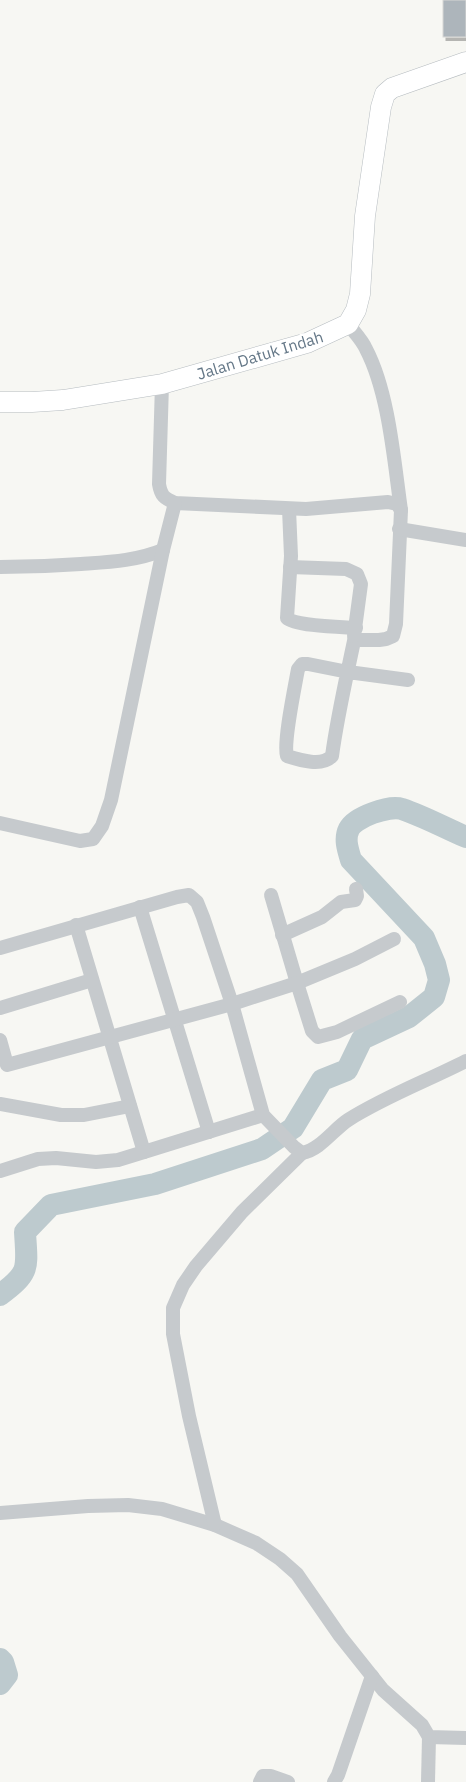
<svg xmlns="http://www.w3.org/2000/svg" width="466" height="1782" viewBox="0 0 466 1782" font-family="'IBM Plex Sans',sans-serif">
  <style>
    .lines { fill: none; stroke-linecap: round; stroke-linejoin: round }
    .river { stroke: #bdcace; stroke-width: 22 }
    .building { fill: #adb5bb; stroke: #d8d8d6; filter: url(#shadow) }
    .secondary-casing { stroke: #b6bcc0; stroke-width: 21 }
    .street { stroke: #c6cacd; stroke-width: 14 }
    .secondary { stroke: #fff; stroke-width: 20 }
    .labels { text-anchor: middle; stroke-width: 5; stroke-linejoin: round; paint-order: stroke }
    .street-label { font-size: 16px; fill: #647787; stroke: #fff }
  </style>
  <defs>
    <filter id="shadow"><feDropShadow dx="3" dy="5.5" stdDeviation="0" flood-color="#0004"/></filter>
  </defs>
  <rect width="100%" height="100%" fill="#f7f7f3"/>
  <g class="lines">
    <g class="river">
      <path d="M0 1295C31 1272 27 1268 25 1232L51 1205 155 1184 262 1149 293 1128 322 1080 347 1070 362 1039 409 1017 434 997 439 980 435 964 424 938 351 860C348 850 344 839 349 829 355 817 389 805 402 809 423 816 445 828 466 837"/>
      <path d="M0 1659 3 1662 7 1675 0 1684"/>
    </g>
  </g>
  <rect class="building" x="443" y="0" width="23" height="37"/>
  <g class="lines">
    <defs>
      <path id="secondary" d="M0 402H32L63 400 162 384 307 343 348 324 356 310 360 294 365 216 381 107 385 94 392 88 466 62"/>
    </defs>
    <use href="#secondary" class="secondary-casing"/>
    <g class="street">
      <path d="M348 324C354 332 362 340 366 349 389 393 394 461 401 510"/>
      <path d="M162 384 159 484C161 496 164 498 175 503L306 509 388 502 397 504 401 510 396 624 393 636 386 639 379 640H357L354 641C346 679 337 718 332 756 322 767 300 760 287 756 283 743 295 686 298 669L302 664H308L348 672 408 680"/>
      <path d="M289 509 291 556 287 618C295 626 342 627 356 628"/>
      <path d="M399 529 466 540"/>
      <path d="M0 567C27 567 54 566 81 564 109 562 136 561 163 550"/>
      <path d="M290 567 346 569 357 574 361 584 354 636"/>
      <path d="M0 823 80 841 93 839 102 826 111 800 163 550 175 503"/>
      <path d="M271 895 297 983 355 959 394 939"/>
      <path d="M140 907 209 1132"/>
      <path d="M76 925 144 1152 263 1115"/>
      <path d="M282 935 322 917 341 902 355 900 357 896 356 889"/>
      <path d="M0 948 177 897 189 895 197 902 203 917 232 1004 263 1115 294 1147 302 1153C320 1150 334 1129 348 1120 386 1096 427 1081 466 1061"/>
      <path d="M0 1008 92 980"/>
      <path d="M0 1040 7 1065 232 1004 297 983 312 1031 318 1037 337 1032 400 1002"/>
      <path d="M0 1104 61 1115H84L130 1106"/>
      <path d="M0 1171 38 1159 56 1158 96 1162 118 1160 144 1152"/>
      <path d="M0 1513 88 1506 128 1505 162 1509 215 1525 256 1543 280 1559 297 1574 340 1636 383 1690 422 1725 429 1737 466 1738"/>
      <path d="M215 1525 189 1416 173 1334V1308L183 1285 196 1266 242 1212 302 1153"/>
      <path d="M260 1782 263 1776H271L288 1782"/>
      <path d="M334 1782 338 1775 372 1676"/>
      <path d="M428 1782 429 1737"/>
    </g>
    <use href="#secondary" class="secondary"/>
  </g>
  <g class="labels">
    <g class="street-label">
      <text transform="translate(260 355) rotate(-17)" y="6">Jalan Datuk Indah</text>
    </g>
  </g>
</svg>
